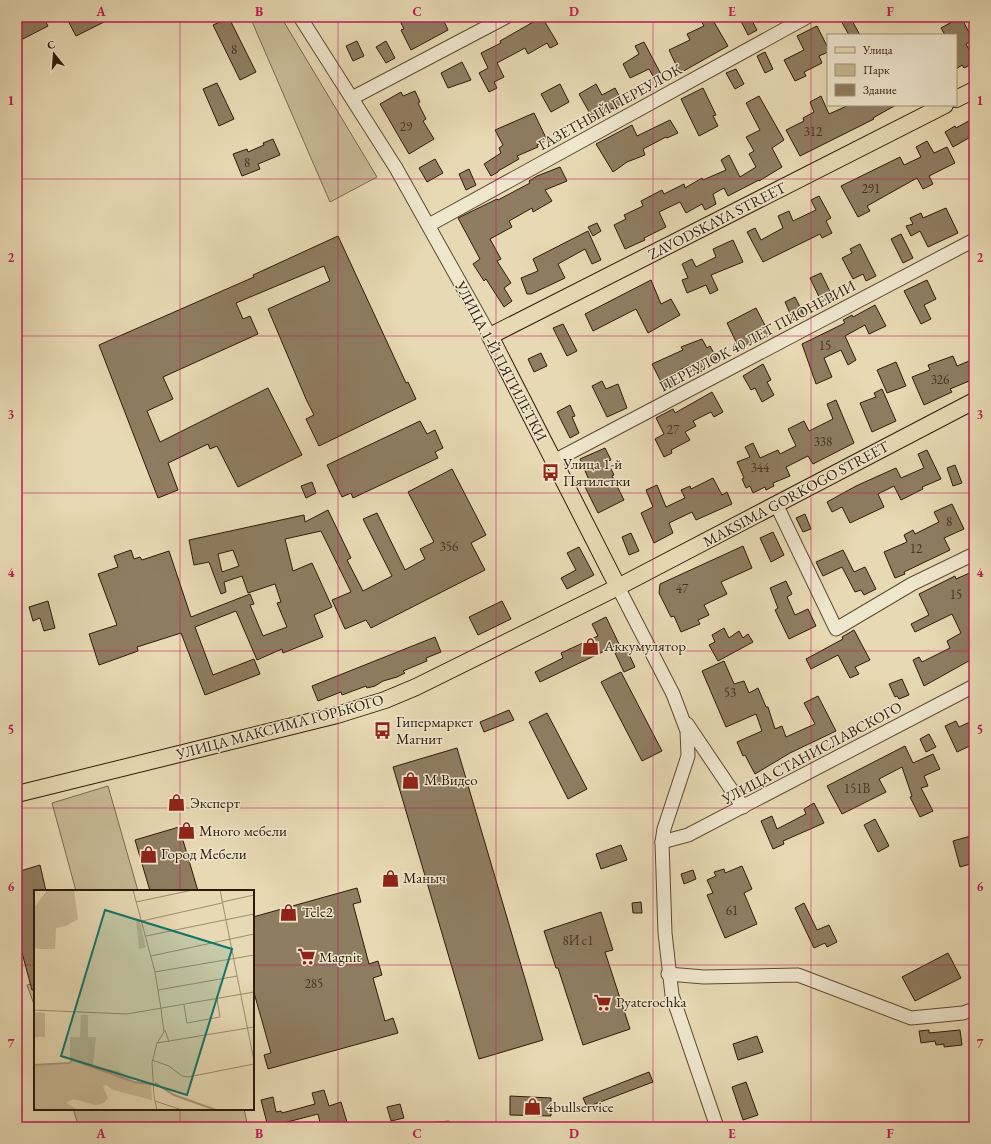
<svg xmlns="http://www.w3.org/2000/svg" width="991" height="1144" viewBox="0 0 991 1144" font-family="'EB Garamond',serif">
  <style>
    .green { fill: #c8b996; stroke: #7c6a4f }
    .building { fill: #8f7d61; stroke: #2f1a08; fill-rule: evenodd }
    .lines { fill: none; stroke-linecap: round; stroke-linejoin: round }
    .minor-casing { stroke: #5d4a33; stroke-width: 15 }
    .major-casing { stroke: #2f1a08; stroke-width: 18 }
    .minor { stroke: #efe6ce; stroke-width: 13 }
    .major { stroke: #e7d9b3; stroke-width: 16 }
    .grid { fill: none; stroke: #c2185b; stroke-width: 1; stroke-opacity: 0.55 }
    .labels { text-anchor: middle; stroke-width: 3; stroke-linejoin: round; paint-order: stroke }
    .number-label { font-size: 13px; fill: #47331e }
    .street-label { font-size: 15px; fill: #2f1a08; stroke: #efe6ce }
    .poi-label { font-size: 15px; fill: #2f1a08; stroke: #efe6ce; text-anchor: start }
    .inset-river { fill: none; stroke: #a89879; stroke-width: 2 }
    .inset-road { fill: none; stroke: #9d8d6f; stroke-width: 1 }
    .view { fill: #0f766e; fill-opacity: 0.15; stroke: #0f766e; stroke-width: 2 }
    .inset-edge { fill: none; stroke: #2f1a08; stroke-width: 2 }
    .neatline { fill: none; stroke: #c2185b; stroke-width: 1.5 }
    .grid-label { font-size: 13px; text-anchor: middle; font-weight: bold; fill: #c2185b }
  </style>
  <rect width="100%" height="100%" fill="#e7d9b3"/>
  <filter id="stains"><feTurbulence type="fractalNoise" baseFrequency=".005" numOctaves="4"/><feColorMatrix values="0 0 0 0 .2 0 0 0 0 .09 0 0 0 0 .02 0 0 0 .5 -.17"/></filter>
  <radialGradient id="worn" r=".72"><stop offset=".6" stop-color="#630" stop-opacity="0"/><stop offset="1" stop-color="#630" stop-opacity=".3"/></radialGradient>
  <g class="green">
    <path d="M250 17H281L377 177 330 202Z"/>
    <path d="M108 786 138 891H76L52 803Z"/>
    <path d="M35 983V1007L27 985Z"/>
    <path d="M73 1109H244L248 1127H79Z"/>
    <path d="M449 1121 458 1127H381Z"/>
  </g>
  <g class="building">
    <path d="M17 17H43L48 26 17 42Z"/>
    <path d="M66 17H114L76 36Z"/>
    <path d="M398 17H442L448 30 411 50 401 30 404 29Z"/>
    <path d="M542 17 558 44 550 48 547 43 528 54 525 48 497 63 504 77 494 82 497 88 489 92 479 73 488 68 481 53 501 43 500 41Z"/>
    <path d="M706 17H711L728 46 680 73 669 50 690 40 687 34 704 26 701 21Z"/>
    <path d="M739 17H750L757 30 748 35Z"/>
    <path d="M839 17H850L860 35H849Z"/>
    <path d="M961 17 973 40 966 44 974 59V63L964 68 962 65 956 69V35H945L941 28Z"/>
    <path d="M229 18 256 72 240 80 213 25Z"/>
    <path d="M817 26 828 48V52L819 56 822 63 804 72 806 76 795 81 784 60 804 50 797 36Z"/>
    <path d="M357 41 364 56 353 61 346 46Z"/>
    <path d="M386 41 395 58 386 63 376 47Z"/>
    <path d="M644 42 664 80 657 83 649 69 630 78 623 64 639 54 635 46Z"/>
    <path d="M765 52 773 69 765 73 757 56Z"/>
    <path d="M462 62 471 80 448 88 441 73Z"/>
    <path d="M736 69 744 84 735 89 726 73Z"/>
    <path d="M217 83 234 119 219 126 203 89Z"/>
    <path d="M560 84 569 102 551 112 541 94Z"/>
    <path d="M596 84 602 95 615 88 624 105 614 110 613 108 593 119 579 94Z"/>
    <path d="M703 88 716 115 713 116 718 126 699 136 681 99Z"/>
    <path d="M415 91 420 102 418 103 426 119 423 121 434 139 409 154 380 104 401 92 403 96Z"/>
    <path d="M759 96 784 140 772 148 782 167 759 181V180L728 196 724 188 713 194 716 204 705 210 702 204 686 213 680 202 659 212 666 227 644 238 645 240 625 249 614 225 626 219 624 215 643 206 641 201 662 190 664 194 684 184 685 188 702 178 703 180 726 170 721 160 729 155 740 177 756 167 749 154 754 151 746 137 760 130 746 103Z"/>
    <path d="M821 96 829 114 849 105H896L873 118 874 119 800 156 786 130 804 121 803 118 814 112 810 102Z"/>
    <path d="M534 113 547 140 537 145 538 147 517 156 519 159 498 171V172L491 176 484 164 501 153 499 148 503 145 495 130Z"/>
    <path d="M974 118V135L953 147 945 132 955 126 956 128Z"/>
    <path d="M670 120 678 133 667 138 666 137 643 149 645 155 627 162 613 172 596 144 632 125 637 136Z"/>
    <path d="M273 139 280 155 258 164 260 169 242 176 233 154 247 149 248 152 264 145 263 143Z"/>
    <path d="M927 141 934 153 947 147 955 163 929 176 933 184 923 189 917 178 867 206 870 211 858 217 841 186 900 157 904 165 921 157 916 147Z"/>
    <path d="M435 159 443 173 427 182 419 168Z"/>
    <path d="M560 167 567 181 545 190 552 201 533 212 532 208 509 221 512 227 490 239 501 259 497 261 511 283 504 288 512 301 504 307 486 279 484 281 473 264 480 259 458 218 497 199 498 200 530 183 529 181 537 176Z"/>
    <path d="M469 169 476 185 466 190 459 174Z"/>
    <path d="M819 196 831 218 826 221 832 233 822 238 820 234 763 262 747 232 755 228 761 240 783 228 778 216 789 211 793 221 816 210 811 200Z"/>
    <path d="M946 208 958 233 928 247 920 231 911 236 906 226 913 224 910 218 921 213 923 218Z"/>
    <path d="M597 223 601 231 593 236 588 227Z"/>
    <path d="M588 231 601 260 592 264 585 249 558 264 565 278 531 294H527L521 278 538 271 533 259Z"/>
    <path d="M901 234 913 258 903 263 891 239Z"/>
    <path d="M338 236 406 383 408 382 416 399 319 446 306 419 314 415 306 399 268 309 330 281 324 266 236 303 243 319 250 316 258 334 163 377 173 399 147 411 160 442 268 388 302 455 238 487 217 446 210 449 208 444 168 463 178 490 158 498 99 345 254 277 253 275Z"/>
    <path d="M733 240 743 262 711 275 718 290 710 294 706 285 687 293 682 280 688 278 682 264 692 259 696 267 716 257 713 249Z"/>
    <path d="M860 244 876 276 866 281 863 274 853 279 842 258 852 253 850 249Z"/>
    <path d="M821 273 834 300 823 305 810 278Z"/>
    <path d="M651 280 661 304 671 299 680 315 648 333 636 309 593 331 585 314Z"/>
    <path d="M927 280 936 299 924 305 931 319 921 324 904 291Z"/>
    <path d="M795 297 804 315 793 320 785 302Z"/>
    <path d="M875 305 886 326 869 334 865 325 845 336 856 360 848 365 841 350 824 358 832 377 816 384 802 344 845 323 843 320 852 315 853 317Z"/>
    <path d="M756 308 770 335 759 342 758 339 739 348 727 323Z"/>
    <path d="M563 324 577 351 567 356 553 328Z"/>
    <path d="M702 339 707 348 710 346 717 359 702 367 704 370 693 375 689 365 669 376 673 384 664 388 652 364 683 350 681 347Z"/>
    <path d="M541 353 547 366 534 372 528 359Z"/>
    <path d="M953 356 957 366 974 359V379L950 389 952 392 924 405 912 377 930 370 928 365Z"/>
    <path d="M896 362 906 386 887 393 877 370Z"/>
    <path d="M763 364 771 380 767 382 774 395 762 402 755 388 751 390 743 376Z"/>
    <path d="M602 381 606 389 618 384 627 408 607 417 592 386Z"/>
    <path d="M882 389 896 421 872 432 860 403 876 397 874 393Z"/>
    <path d="M712 392 723 412 714 417 711 412 693 421 696 426 685 432 690 440 671 450 672 453 664 457 655 439 664 434 656 418 673 409 675 413Z"/>
    <path d="M836 400 854 443 813 464 808 456 786 467 790 476 773 483 774 486 766 490 765 487 753 493 750 486 746 488 742 479 744 478 737 462 750 457 745 447 753 443 760 458 778 450 780 454 796 446 788 429 804 421 809 431 833 419 827 404Z"/>
    <path d="M570 405 575 416 572 417 579 433 570 438 557 412Z"/>
    <path d="M420 421 427 434 435 430 443 448 435 452 438 458 353 498 351 493 342 497 327 465Z"/>
    <path d="M605 448 611 460 607 461 614 475 612 476 624 500 598 513 583 483 589 480 580 459Z"/>
    <path d="M927 450 941 479 922 487 923 489 901 500 894 486 878 494 884 507 850 523 842 507 832 512 827 502 856 486 896 468 901 478 924 468 918 454Z"/>
    <path d="M955 465 962 483 953 486 947 468Z"/>
    <path d="M452 469 486 535 471 543 485 570 371 628 366 620 345 629 332 600 351 592 321 531 285 539 293 571 312 563 332 607 314 615 323 637 283 653 282 649 257 660 236 611 195 627 213 675 254 659 260 674 205 695 181 633 137 647 138 651 99 665 89 634 117 625 98 574 118 567 114 556 131 550 134 559 140 557 142 560 169 551 191 617 250 594 254 604 250 605 263 636 287 627 277 603 281 602 275 584 248 593 242 576 224 582 226 592 221 594 209 562 194 565 189 540 304 515 305 522 328 510 351 558 347 560 363 591 392 576 363 519 377 513 405 570 425 559 420 549 434 542 408 492ZM233 550 239 566 222 572 218 554Z"/>
    <path d="M713 478 722 495 727 492 732 504 696 520 692 512 669 523 673 533 654 543 641 513 653 507 646 490 657 485 666 507 685 498 681 490 690 486 691 489Z"/>
    <path d="M312 482 316 493 306 498 301 486Z"/>
    <path d="M952 504 964 529 944 538 950 550 904 572 905 574 895 578 884 552 907 542 904 535 913 530 915 534 939 522 934 512Z"/>
    <path d="M805 514 811 529 803 532 796 518Z"/>
    <path d="M773 532 784 555 771 562 760 538Z"/>
    <path d="M631 533 639 551 629 555 622 537Z"/>
    <path d="M743 546 752 568 721 582 727 594 704 605 709 615 698 620 700 624 681 632 674 616 671 617 659 593 660 584Z"/>
    <path d="M579 547 594 575 567 589 561 578 576 570 567 553Z"/>
    <path d="M843 550 854 572 865 567 876 589 864 595 861 590 855 592 842 567 823 576 816 562Z"/>
    <path d="M974 571V658L924 686 913 660 919 657 922 662 950 648 947 641 961 633 952 614 915 632 911 624 929 615 919 594 955 576 956 579Z"/>
    <path d="M786 581 792 594 787 597 795 615 808 609 816 626 789 639 775 610 778 608 770 588Z"/>
    <path d="M48 601 55 628 44 631 40 618 33 621 29 607Z"/>
    <path d="M502 601 511 619 478 635 469 617Z"/>
    <path d="M606 617 619 644 540 682 535 672 563 658 561 653 598 636 592 624Z"/>
    <path d="M724 628 729 638 739 631 743 638 748 634 753 642 718 661 709 645 715 642 712 635Z"/>
    <path d="M854 630 870 660 855 667 859 674 850 678 838 655 811 669 806 659 843 639 842 637Z"/>
    <path d="M435 637 441 652 426 658 427 661 403 671 405 673 397 677 383 681 375 686 367 688 366 686 342 695 341 692 318 701 312 686Z"/>
    <path d="M626 648 635 667 624 672 615 653Z"/>
    <path d="M724 661 734 684 744 681 749 693 758 688 766 707H768L775 729 782 726 786 737 815 724 804 703 818 696 836 731 790 753 755 774 745 755 743 756 737 742 762 731 756 714 726 727 702 671Z"/>
    <path d="M621 672 662 751 642 761 601 682Z"/>
    <path d="M902 679 909 695 899 699 897 696 895 697 889 684Z"/>
    <path d="M509 710 514 720 484 732 480 722Z"/>
    <path d="M547 713 587 789 568 799 529 722Z"/>
    <path d="M974 720V744L957 752 945 726 956 721 959 727Z"/>
    <path d="M929 734 936 747 926 752 920 739Z"/>
    <path d="M905 746 913 763 933 754 940 769 924 776 928 786 921 788 933 811 920 817 910 797 912 796 902 767 879 779 886 792 842 814 827 786Z"/>
    <path d="M457 748 543 1040 479 1059 393 767Z"/>
    <path d="M814 803 824 823 783 841 784 844 773 849 761 821 772 816 777 829 806 814 804 809Z"/>
    <path d="M875 819 889 846 878 852 864 825Z"/>
    <path d="M179 827 198 891H150L135 840Z"/>
    <path d="M974 835V863L960 867 953 841Z"/>
    <path d="M621 845 627 860 601 869 596 854Z"/>
    <path d="M40 865 46 891H35V990H32L17 934V872Z"/>
    <path d="M742 866 752 889 744 893 757 924 725 938 707 895 713 893 707 880 716 876 714 872 724 869 725 873Z"/>
    <path d="M693 870 696 879 684 884 681 874Z"/>
    <path d="M357 888 361 902 353 904 369 964 378 961 382 975 373 978 385 1021 393 1018 398 1033 268 1069 264 1055 271 1053 253 989V917Z"/>
    <path d="M641 902 642 913H633L632 903Z"/>
    <path d="M804 903 817 930 829 925 837 942 827 947 825 943 814 948 795 908Z"/>
    <path d="M601 912 613 950 605 952 630 1029 583 1045 558 968H556L544 931Z"/>
    <path d="M948 953 961 978 915 1001 902 977Z"/>
    <path d="M929 1030V1033L960 1030 962 1045 944 1047V1044L936 1045 935 1041 921 1043 919 1031Z"/>
    <path d="M757 1036 763 1052 738 1060 733 1044Z"/>
    <path d="M649 1072 653 1082 587 1107 583 1098Z"/>
    <path d="M746 1082 758 1115 743 1120 732 1087Z"/>
    <path d="M324 1090 329 1106 341 1102 347 1122 330 1127H321L318 1114 268 1127 261 1100 273 1097 276 1112 281 1111 282 1113 315 1104 312 1093Z"/>
    <path d="M510 1096 551 1098V1116L510 1115Z"/>
    <path d="M400 1104 404 1118 391 1121 387 1107Z"/>
  </g>
  <g class="lines">
    <defs>
      <g id="minor">
        <path d="M300 17 396 168 490 336"/>
        <path d="M352 98 506 17"/>
        <path d="M429 225 807 17"/>
        <path d="M554 461 974 240"/>
        <path d="M776 504 836 629 912 584 974 554"/>
        <path d="M618 587 673 694 687 731 688 756 664 829 662 842 665 933 672 995 717 1127"/>
        <path d="M687 724 743 807"/>
        <path d="M662 842 688 835 974 686"/>
        <path d="M668 974 704 977 798 975 911 1018 963 1013 974 1009"/>
      </g>
      <g id="major">
        <path d="M956 99 974 90"/>
        <path d="M618 587 490 336 945 105"/>
        <path d="M17 794 337 715 385 700 416 687 618 587 974 401"/>
      </g>
    </defs>
    <use href="#minor" class="minor-casing"/>
    <use href="#major" class="major-casing"/>
    <use href="#minor" class="minor"/>
    <use href="#major" class="major"/>
  </g>
  <path class="grid" d="M180 17V891M338 17V1127M496 17V1127M653 17V1127M811 17V1127M17 179H974M17 336H974M17 493H974M17 651H974M17 808H974M17 965H35M253 965H974M180 1109V1127"/>
  <defs>
    <symbol id="bus-bare" viewBox="-9 -9 18 18"><path d="M-5-6H5V4H4V6H2V4H-2V6H-4V4H-5ZM-3.5-4V0h7V-4ZM-3.5 1.2v1.5H-2V1.2ZM2 1.2v1.5H3.5V1.2Z" fill="#8f2418" stroke="#efe6ce" stroke-width="2.5" paint-order="stroke"/></symbol>
    <symbol id="shop-bare" viewBox="-9 -9 18 18"><path d="M-5-2.5h2.3a2.7 3.5 0 0 1 5.4 0H5L5.5 6h-11ZM-1.5-2.5h3a1.5 2.3 0 0 0-3 0Z" fill="#8f2418" stroke="#efe6ce" stroke-width="2.5" paint-order="stroke"/></symbol>
    <symbol id="supermarket-bare" viewBox="-9 -9 18 18"><path d="M-6-5.5h2.5l.6 2H6L4.5 2H-2.5L-4.4-4H-6ZM-1.5 3.2a1.3 1.3 0 1 0 .1 0ZM3 3.2a1.3 1.3 0 1 0 .1 0Z" fill="#8f2418" stroke="#efe6ce" stroke-width="2.5" paint-order="stroke"/></symbol>
  </defs>
  <g fill-rule="evenodd">
    <use href="#bus-bare" x="538" y="460" width="25" height="25"/>
    <use href="#shop-bare" x="578" y="634" width="25" height="25"/>
    <use href="#bus-bare" x="370" y="718" width="25" height="25"/>
    <use href="#shop-bare" x="398" y="768" width="25" height="25"/>
    <use href="#shop-bare" x="164" y="790" width="25" height="25"/>
    <use href="#shop-bare" x="174" y="818" width="25" height="25"/>
    <use href="#shop-bare" x="136" y="842" width="25" height="25"/>
    <use href="#shop-bare" x="378" y="866" width="25" height="25"/>
    <use href="#shop-bare" x="276" y="900" width="25" height="25"/>
    <use href="#supermarket-bare" x="294" y="944" width="25" height="25"/>
    <use href="#supermarket-bare" x="590" y="990" width="25" height="25"/>
    <use href="#shop-bare" x="520" y="1094" width="25" height="25"/>
  </g>
  <g class="labels">
    <g class="number-label">
      <text x="234" y="54">8</text>
      <text x="406" y="131">29</text>
      <text x="813" y="136">312</text>
      <text x="247" y="167">8</text>
      <text x="871" y="193">291</text>
      <text x="825" y="350">15</text>
      <text x="940" y="384">326</text>
      <text x="673" y="434">27</text>
      <text x="823" y="446">338</text>
      <text x="760" y="472">344</text>
      <text x="949" y="526">8</text>
      <text x="449" y="551">356</text>
      <text x="916" y="553">12</text>
      <text x="682" y="593">47</text>
      <text x="956" y="599">15</text>
      <text x="730" y="697">53</text>
      <text x="857" y="793">151В</text>
      <text x="732" y="915">61</text>
      <text x="578" y="945">8И с1</text>
      <text x="314" y="988">285</text>
    </g>
    <g class="street-label">
      <text transform="translate(610 107) rotate(-29)" y="5">ГАЗЕТНЫЙ ПЕРЕУЛОК</text>
      <text transform="translate(717 221) rotate(-27)" y="5">ZAVODSKAYA STREET</text>
      <text transform="translate(757 336) rotate(-28)" y="5">ПЕРЕУЛОК 40 ЛЕТ ПИОНЕРИИ</text>
      <text transform="translate(501 361) rotate(62)" y="5">УЛИЦА 1-Й ПЯТИЛЕТКИ</text>
      <text transform="translate(796 494) rotate(-28)" y="5">MAKSIMA GORKOGO STREET</text>
      <text transform="translate(280 727) rotate(-15)" y="5">УЛИЦА МАКСИМА ГОРЬКОГО</text>
      <text transform="translate(812 753) rotate(-28)" y="5">УЛИЦА СТАНИСЛАВСКОГО</text>
    </g>
    <g class="poi-label">
      <text x="563" y="469">Улица 1-й<tspan x="563" dy="17">Пятилетки</tspan></text>
      <text x="604" y="651">Аккумулятор</text>
      <text x="396" y="727">Гипермаркет<tspan x="396" dy="17">Магнит</tspan></text>
      <text x="424" y="785">М.Видео</text>
      <text x="190" y="808">Эксперт</text>
      <text x="199" y="836">Много мебели</text>
      <text x="161" y="859">Город Мебели</text>
      <text x="403" y="883">Маныч</text>
      <text x="302" y="917">Tele2</text>
      <text x="319" y="962">Magnit</text>
      <text x="616" y="1007">Pyaterochka</text>
      <text x="546" y="1112">4bullservice</text>
    </g>
  </g>
  <g transform="translate(34 890)">
    <rect width="220" height="220" fill="#e7d9b3"/>
    <path d="M13 0H40L44 29 32 36 22 38 21 59H6L0 58V18ZM102 29H105L112 57 105 59ZM0 122 11 123V147H0ZM47 125H54V147H62L59 176 85 181 103 193 117 192 118 210 79 200 72 195 69 197 74 208 70 213 61 215 39 209 32 213 44 220H0V176L36 174V147H46Z" fill="#c8b996"/>
    <path class="inset-river" d="M0 175 35 173 39 170 100 192 116 194M121 193 140 205 182 220"/>
    <path class="inset-road" d="M99 0 121 82M186 0 220 171M102 12 159 0M188 12 220 5M108 31 188 13M112 46 220 24M117 66 220 44M124 100 203 86M150 115 153 133 186 127 183 109M127 119 121 82 220 65M0 120 93 124 220 102M131 140 135 152M123 153 220 137M118 170 135 176 148 186 154 187 220 174M121 211 148 220M123 220 120 206 118 173 123 153 130 142 127 119"/>
    <path class="view" d="M71 20 198 59 153 205 27 166Z"/>
    <rect width="220" height="220" class="inset-edge"/>
  </g>
  <rect width="991" height="1144" fill="none" stroke="#e7d9b3" stroke-width="44"/>
  <rect x="827" y="34" width="130" height="72" fill="#efe6ce" stroke="#a2947f"/>
  <rect x="835" y="47" width="20" height="6" fill="#e7d9b3" stroke="#a2947f"/>
  <text x="863" y="54" font-size="12" fill="#2f1a08">Улица</text>
  <rect x="835" y="64" width="20" height="12" fill="#c8b996" stroke="#a2947f"/>
  <text x="863" y="74" font-size="12" fill="#2f1a08">Парк</text>
  <rect x="835" y="84" width="20" height="12" fill="#8f7d61" stroke="#a2947f"/>
  <text x="863" y="94" font-size="12" fill="#2f1a08">Здание</text>
  <g transform="translate(54 54) rotate(343)" stroke="#efe6ce" stroke-width="3" paint-order="stroke">
  <path d="M0-3L7 15L0 10L-7 15Z" fill="#2f1a08"/>
  <text y="-6" font-size="11" font-weight="bold" text-anchor="middle" fill="#2f1a08">С</text>
  </g>
  <rect x="22" y="22" width="947" height="1100" class="neatline"/>
  <g class="grid-label">
    <text x="101" y="16">A</text>
    <text x="259" y="16">B</text>
    <text x="417" y="16">C</text>
    <text x="574" y="16">D</text>
    <text x="732" y="16">E</text>
    <text x="890" y="16">F</text>
    <text x="11" y="105">1</text>
    <text x="980" y="105">1</text>
    <text x="11" y="262">2</text>
    <text x="980" y="262">2</text>
    <text x="11" y="419">3</text>
    <text x="980" y="419">3</text>
    <text x="11" y="577">4</text>
    <text x="980" y="577">4</text>
    <text x="11" y="734">5</text>
    <text x="980" y="734">5</text>
    <text x="11" y="891">6</text>
    <text x="980" y="891">6</text>
    <text x="11" y="1048">7</text>
    <text x="980" y="1048">7</text>
    <text x="101" y="1138">A</text>
    <text x="259" y="1138">B</text>
    <text x="417" y="1138">C</text>
    <text x="574" y="1138">D</text>
    <text x="732" y="1138">E</text>
    <text x="890" y="1138">F</text>
  </g>
  <rect width="100%" height="100%" filter="url(#stains)"/>
  <rect width="100%" height="100%" fill="url(#worn)"/>
</svg>
